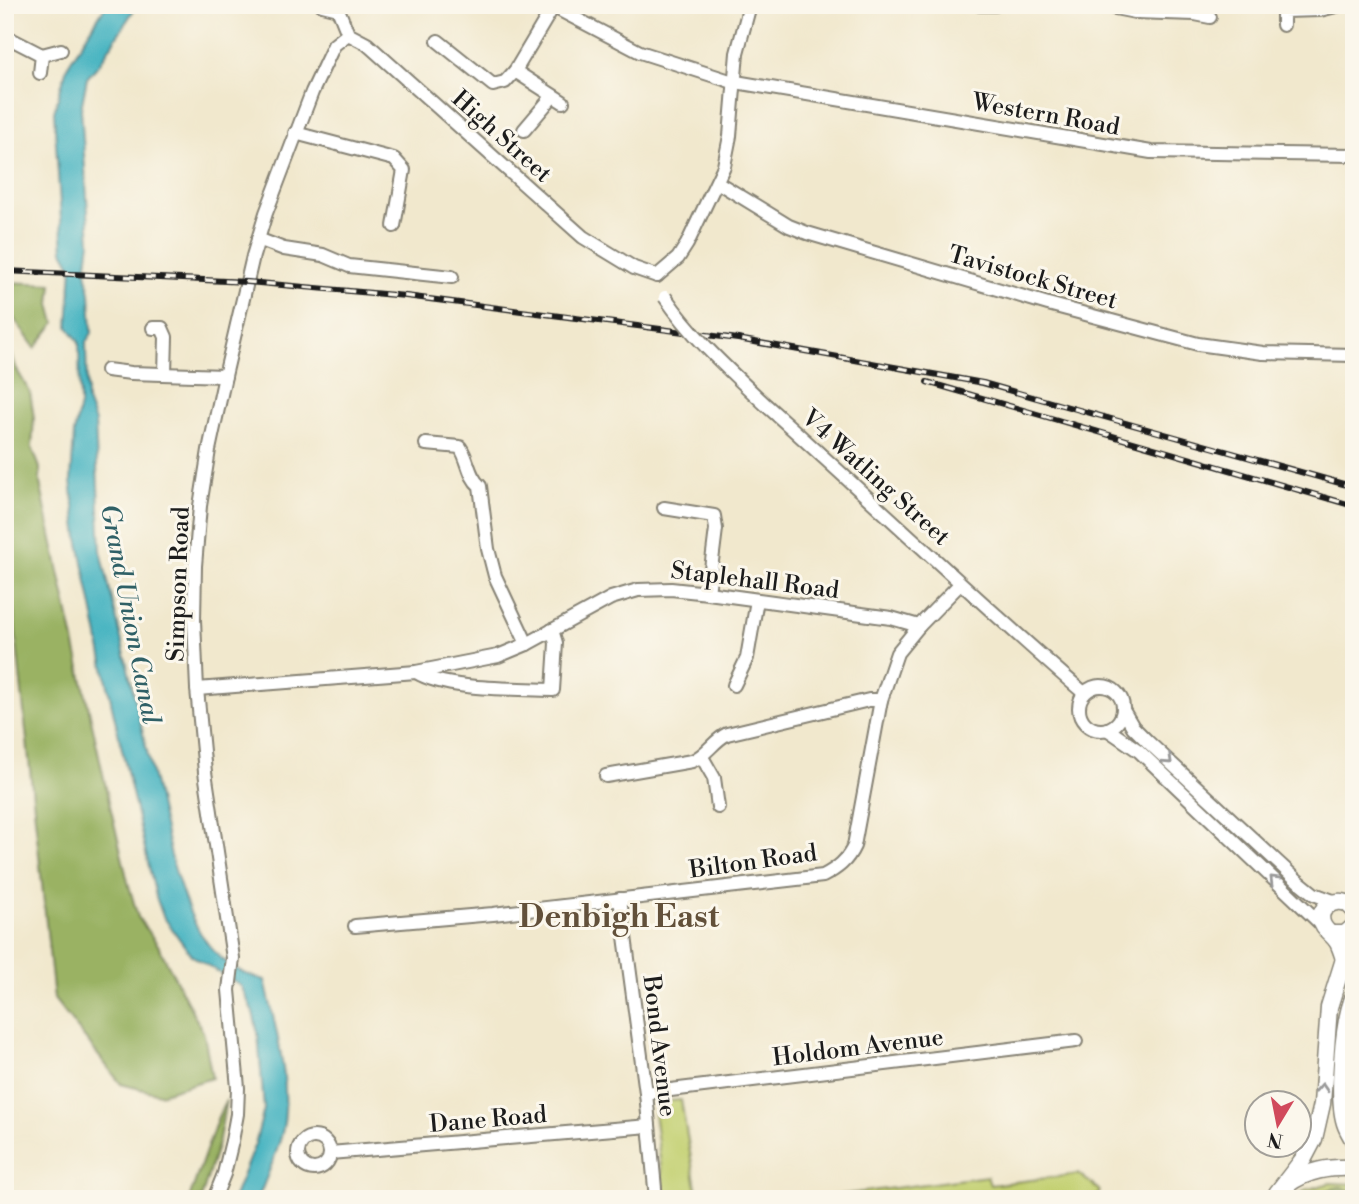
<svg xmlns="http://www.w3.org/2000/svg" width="1359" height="1204" viewBox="0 0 1359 1204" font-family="'Libre Bodoni',serif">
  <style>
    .green { fill: #c3d071; stroke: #707646; stroke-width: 2 }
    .forest { fill: #9ab263; stroke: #5b6740; stroke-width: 2 }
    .water { fill: #46b4c1; stroke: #31686e; stroke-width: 2 }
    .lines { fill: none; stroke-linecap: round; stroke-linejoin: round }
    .minor-casing { stroke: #868274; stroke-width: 16 }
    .major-casing { stroke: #868274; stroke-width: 19 }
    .minor { stroke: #fff; stroke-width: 12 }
    .major { stroke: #fff; stroke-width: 16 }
    .rail-casing { stroke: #1c1c1c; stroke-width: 6 }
    .rail { stroke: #fbf7ec; stroke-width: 3.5; stroke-dasharray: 10; stroke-linecap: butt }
    .minor-bridge-casing { stroke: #868274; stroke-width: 16; stroke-linecap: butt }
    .minor-bridge { stroke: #fff; stroke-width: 12 }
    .oneway { stroke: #999 }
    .labels { text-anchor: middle; stroke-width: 6; stroke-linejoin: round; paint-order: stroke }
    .street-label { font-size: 24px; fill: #1c1c1c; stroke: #fbf7ec }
    .water-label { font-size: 26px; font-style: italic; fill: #2f6066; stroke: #fbf7ec }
    .district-label { font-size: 32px; font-weight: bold; fill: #62503a; stroke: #fbf7ec }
  </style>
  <rect width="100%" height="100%" fill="#fbf7ec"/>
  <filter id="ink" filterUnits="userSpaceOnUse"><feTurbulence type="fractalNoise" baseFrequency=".0143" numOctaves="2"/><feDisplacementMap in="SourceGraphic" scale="14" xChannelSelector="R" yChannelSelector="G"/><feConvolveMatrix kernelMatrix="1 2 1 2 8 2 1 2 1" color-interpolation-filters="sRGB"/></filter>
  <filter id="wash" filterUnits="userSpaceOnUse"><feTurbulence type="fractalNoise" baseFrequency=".00686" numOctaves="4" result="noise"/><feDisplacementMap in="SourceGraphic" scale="28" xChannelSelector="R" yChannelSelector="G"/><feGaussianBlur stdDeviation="1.57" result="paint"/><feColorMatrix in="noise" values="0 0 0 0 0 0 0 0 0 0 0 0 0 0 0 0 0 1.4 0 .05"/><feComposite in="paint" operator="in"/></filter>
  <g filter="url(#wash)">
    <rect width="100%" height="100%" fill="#f1e8cd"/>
    <g class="green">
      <path d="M681 1100 698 1199H665L654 1112 667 1101Z"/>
      <path d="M1079 1174 1100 1191 1095 1199H809L987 1176 990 1185Z"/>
      <path d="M1330 1183 1354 1184V1199H1294L1306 1190Z"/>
    </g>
    <g class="forest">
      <path d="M5 282 52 284 50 304 55 323 35 348 13 317 5 313Z"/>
      <path d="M5 349 11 351 17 370 30 392 34 418 32 447 40 468V483L56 558 108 797 128 882 138 917 158 945 204 1034 212 1078 160 1094 121 1084 54 999 5 530Z"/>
      <path d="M226 1100 219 1139 201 1199H189L218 1117Z"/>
      <path d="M1340 1187 1354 1191V1199L1351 1195 1341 1199H1308L1316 1193Z"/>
    </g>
    <path class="water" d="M106 5H137L100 63 87 78 81 109 90 242 86 271 90 293 92 333 86 342 87 401 95 422 101 551 172 860C188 914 204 966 265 980 275 1027 294 1090 281 1137 275 1158 266 1179 258 1199H233L255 1144 264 1109 258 1034 253 1012 241 986 191 955 163 916 156 897 112 706 78 538 71 481 74 433 80 405 79 342 68 327 72 267 63 251 54 112 67 67Z"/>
  </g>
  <g filter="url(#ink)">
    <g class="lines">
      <defs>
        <g id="minor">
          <path d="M322 5 338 9"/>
          <path d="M550 5 640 52 730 81 1151 152 1354 155"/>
          <path d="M980 5H995"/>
          <path d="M1100 5 1135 12 1195 14 1210 17"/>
          <path d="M338 9 348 34 367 44 583 237 634 268 657 276"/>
          <path d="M1283 25V11L1320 10 1340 5"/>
          <path d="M5 36 42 55"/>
          <path d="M438 41 493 85 505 82 515 71 563 102"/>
          <path d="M515 71 553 7"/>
          <path d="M40 73 42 55 61 50"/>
          <path d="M524 130 552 97"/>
          <path d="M295 133 394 159 404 170 394 226"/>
          <path d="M717 182 789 226 807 233 1048 304 1198 344 1263 353 1354 355"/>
          <path d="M258 239 284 249 323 255 349 266 452 277"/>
          <path d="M657 276 678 258 687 244 724 166 730 136 737 53 750 5"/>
          <path d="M153 328H162L166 337 165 373"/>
          <path d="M107 370 131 373 225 376"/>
          <path d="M767 406C873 501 976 600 1084 693"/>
          <path d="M426 444 460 447C469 460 468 476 480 486L488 549 495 576 527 644"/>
          <path d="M664 508 714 516 716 529 708 593"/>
          <path d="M416 672C446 691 516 688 553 690L556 643 552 630"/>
          <path d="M734 685 747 658 757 600"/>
          <circle cx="1101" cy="708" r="22"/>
          <path d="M197 689 416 672 498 656 527 644 611 598 638 590 671 589 708 593 891 618 919 626"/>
          <path d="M1123 710 1133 727 1147 741 1298 881 1314 894 1333 901"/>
          <path d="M1107 729 1139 751 1324 927"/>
          <path d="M702 757 714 778 718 807"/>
          <path d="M606 776 692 761C707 755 713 741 727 734L869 700H881"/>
          <path d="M620 899 646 1093 656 1199"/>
          <path d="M355 926 493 914 823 876C838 868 847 861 854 846L881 700 897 653 919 626 960 584"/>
          <path d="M646 1093 1076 1041"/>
          <circle cx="314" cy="1153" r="16"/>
          <path d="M330 1153 649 1126"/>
          <path d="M214 1199 224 1174 232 1141 237 1114 238 1088 229 990 233 958 205 772 197 689 194 620 195 566 200 506 209 450 225 376 253 256 266 213 312 92 334 45 348 34"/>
        </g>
        <g id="major">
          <path d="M1354 910 1347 903C1332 898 1314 910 1324 927 1328 933 1334 936 1338 943 1344 955 1345 969 1354 978"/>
          <path d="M1332 934H1345L1354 926"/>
          <path d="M1354 996C1343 1020 1336 1102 1346 1126 1348 1131 1351 1136 1354 1141"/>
          <path d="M1287 1185C1307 1170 1329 1167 1354 1168"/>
          <path d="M1277 1193 1304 1158 1314 1139 1322 1104 1329 1007 1344 959"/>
        </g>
      </defs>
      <use href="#minor" class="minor-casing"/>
      <use href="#major" class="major-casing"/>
      <use href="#minor" class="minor"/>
      <use href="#major" class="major"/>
      <defs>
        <g id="rail">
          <path d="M5 271 248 282 406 296 738 339 983 383 1354 487"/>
          <path d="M927 382 1354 506"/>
        </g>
      </defs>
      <use href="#rail" class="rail-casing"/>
      <use href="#rail" class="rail"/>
      <defs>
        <path id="minor-bridge" d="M665 297C693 338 731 372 767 406"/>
      </defs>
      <use href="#minor-bridge" class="minor-bridge-casing"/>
      <use href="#minor-bridge" class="minor-bridge"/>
    </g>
    <defs><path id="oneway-chevron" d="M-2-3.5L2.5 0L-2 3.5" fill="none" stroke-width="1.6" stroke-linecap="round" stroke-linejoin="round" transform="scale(1.75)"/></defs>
    <g class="oneway">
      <use href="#oneway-chevron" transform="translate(1168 760) rotate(43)"/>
      <use href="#oneway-chevron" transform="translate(1274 880) rotate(-135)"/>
      <use href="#oneway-chevron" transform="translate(1322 1088) rotate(-87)"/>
    </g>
  </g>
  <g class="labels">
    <g class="street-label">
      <text transform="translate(1046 114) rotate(10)" y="8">Western Road</text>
      <text transform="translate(502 136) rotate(42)" y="8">High Street</text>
      <text transform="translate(1033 277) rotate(16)" y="8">Tavistock Street</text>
      <text transform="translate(876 477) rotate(42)" y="8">V4 Watling Street</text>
      <text transform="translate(755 580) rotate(7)" y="8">Staplehall Road</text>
      <text transform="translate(178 584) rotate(-88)" y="8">Simpson Road</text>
      <text transform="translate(753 861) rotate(-8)" y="8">Bilton Road</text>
      <text transform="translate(660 1046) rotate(83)" y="8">Bond Avenue</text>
      <text transform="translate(858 1047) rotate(-7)" y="8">Holdom Avenue</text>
      <text transform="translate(488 1119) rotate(-5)" y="8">Dane Road</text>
    </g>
    <g class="water-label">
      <text transform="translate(131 614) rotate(79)" y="9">Grand Union Canal</text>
    </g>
    <g class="district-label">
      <text x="619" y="927">Denbigh East</text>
    </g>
  </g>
  <rect width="1359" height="1204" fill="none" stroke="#fbf7ec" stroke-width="28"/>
  <g transform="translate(1278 1124) rotate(190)"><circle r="33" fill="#fbf7ec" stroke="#a29f99" stroke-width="2"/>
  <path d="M0-5L12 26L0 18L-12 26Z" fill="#d1495b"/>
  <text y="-10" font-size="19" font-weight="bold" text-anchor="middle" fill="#1c1c1c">N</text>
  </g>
</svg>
